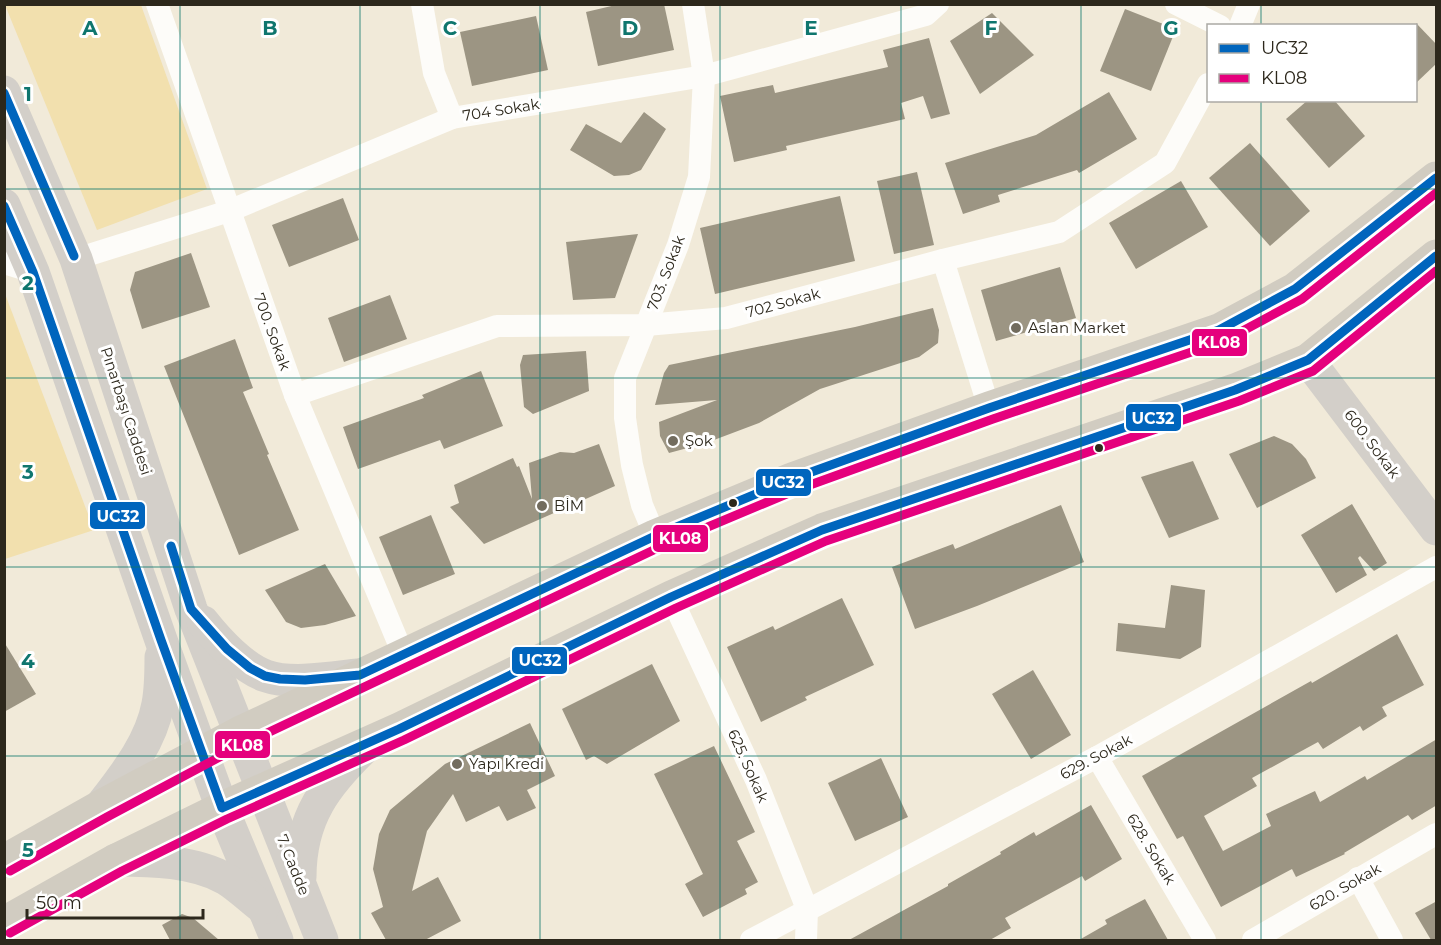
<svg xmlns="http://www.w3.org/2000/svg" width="1441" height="945" viewBox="0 0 1441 945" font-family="Montserrat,sans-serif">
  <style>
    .green { fill: #f2e0ae }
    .building { fill: #9c9583 }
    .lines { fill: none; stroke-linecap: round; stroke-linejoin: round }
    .street { stroke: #fdfcf9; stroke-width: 22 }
    .secondary { stroke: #d3cfc9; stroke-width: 33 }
    .primary { stroke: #d1ccc1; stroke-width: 33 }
    .bus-1-casing { stroke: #fff; stroke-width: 14 }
    .bus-2-casing { stroke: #fff; stroke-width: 14 }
    .bus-1 { stroke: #0065bd; stroke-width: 9 }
    .bus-2 { stroke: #e5007d; stroke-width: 9 }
    .grid { fill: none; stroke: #0f766e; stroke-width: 1.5; stroke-opacity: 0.55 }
    .poi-dot { fill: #726c5e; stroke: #fff; stroke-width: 2 }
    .bus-dot { fill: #2d281c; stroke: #fff; stroke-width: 2 }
    .labels { text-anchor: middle; stroke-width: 6; stroke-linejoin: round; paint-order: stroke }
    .street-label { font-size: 15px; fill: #2d281c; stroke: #fff }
    .poi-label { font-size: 15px; fill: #2d281c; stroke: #fff; text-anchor: start }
    .grid-label { font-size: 20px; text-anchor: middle; font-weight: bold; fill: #0f766e; stroke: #fff; stroke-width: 6; stroke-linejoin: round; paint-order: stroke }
    .line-badge { stroke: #fff; stroke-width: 2 }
    .badge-label { font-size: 16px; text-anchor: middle; font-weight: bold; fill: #fff }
  </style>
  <rect width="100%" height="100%" fill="#f1ead9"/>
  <g class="green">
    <path d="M5 5H141L207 189 97 230Z"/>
    <path d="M4 291 94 530 5 559H4Z"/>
  </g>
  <g class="building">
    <path d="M620 4H664L674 50 598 66 586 12Z"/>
    <path d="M1125 9 1176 29 1151 91 1100 71Z"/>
    <path d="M992 13 1034 55 980 94 950 41Z"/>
    <path d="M536 16 548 70 472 86 460 32Z"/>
    <path d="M1416 23 1437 45V63L1416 83Z"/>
    <path d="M929 38 950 114 931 119 923 96 901 103 905 119 786 146 787 150 734 162 720 96 773 85 775 93 888 67 883 50Z"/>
    <path d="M1109 92 1137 139 1079 173 1077 170 998 195 1000 202 963 214 945 163 1036 135Z"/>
    <path d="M1308 100H1334L1365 136 1329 168 1286 119Z"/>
    <path d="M644 112 666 129 641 170 629 175 614 176 570 150 586 124 621 143Z"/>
    <path d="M1250 143 1310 211 1270 246 1209 178Z"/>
    <path d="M917 172 934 245 894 254 877 181Z"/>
    <path d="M1181 181 1208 227 1136 269 1109 223Z"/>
    <path d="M840 196 855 261 715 294 700 228Z"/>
    <path d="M343 198 359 240 289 267 272 225Z"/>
    <path d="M638 234 615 298 573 300 566 242Z"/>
    <path d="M191 253 210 307 142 329 130 290 135 272Z"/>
    <path d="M1060 267 1076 318 996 341 981 290Z"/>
    <path d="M390 295 407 339 344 362 328 318Z"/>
    <path d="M933 308 939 330 938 343 919 357 820 389 759 423 706 443 669 453 660 436 659 422 717 400 655 405 664 373 669 365 855 327Z"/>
    <path d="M235 339 253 388 243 392 269 454 267 455 299 530 239 555 164 366Z"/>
    <path d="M586 351 589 391 533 414 524 407 520 365 523 355Z"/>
    <path d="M481 371 503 426 444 449 440 440 358 469 343 427 424 398 422 395Z"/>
    <path d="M1274 436 1292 444 1306 459 1316 478 1257 508 1229 454Z"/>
    <path d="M599 444 615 486 484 544 450 507 459 503 454 485 513 458 517 467 519 466 532 499 529 463 560 452 574 453Z"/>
    <path d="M1193 461 1219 519 1169 538 1141 477Z"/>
    <path d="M1352 504 1387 563 1374 571 1360 556 1358 558 1367 575 1336 593 1301 535Z"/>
    <path d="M1061 505 1084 562 977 606 915 629 892 567 953 544 955 549Z"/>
    <path d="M431 515 455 574 403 595 379 537Z"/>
    <path d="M325 564 356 616 325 625 301 628 286 622 265 590Z"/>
    <path d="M1171 585 1205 590 1201 647 1180 659 1116 651 1118 623 1165 628Z"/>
    <path d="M842 598 874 665 805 697 807 700 761 722 727 647 773 626 775 630Z"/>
    <path d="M1397 634 1424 685 1382 707 1387 716 1363 731 1360 726 1323 749 1318 742 1252 778 1257 786 1204 816 1223 851 1271 826 1266 814 1315 791 1320 802 1365 776 1367 780 1437 739V805L1412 820 1408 815 1344 853 1345 854 1296 877 1292 869 1221 907 1183 836 1177 839 1142 776 1311 681 1312 683Z"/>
    <path d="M4 642 36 694 4 712Z"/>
    <path d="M652 664 680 721 607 764 594 756 586 760 562 709Z"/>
    <path d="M1033 670 1071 735 1031 759 992 694Z"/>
    <path d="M530 723 555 776 527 790 536 808 507 821 499 806 466 822 453 794 427 831 412 891 438 877 461 921 425 940H386L371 913 383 907 373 869 379 834 390 810 445 764Z"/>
    <path d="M714 746 755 832 737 841 758 882 745 889 747 894 703 917 685 884 703 874 654 774Z"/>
    <path d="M881 758 908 817 855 841 828 783Z"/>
    <path d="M1091 805 1122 859 1085 881 1082 876 1005 918 1011 928 990 940H849L948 886V884L1001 854 1000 852 1034 832 1036 836Z"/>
    <path d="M1145 899 1168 940H1079L1107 924 1105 920Z"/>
    <path d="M1437 901V940H1431L1415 913Z"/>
    <path d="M182 914 193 918 219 940H170L162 925Z"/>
  </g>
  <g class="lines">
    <g class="street">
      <path d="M157 4 295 395 403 654"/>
      <path d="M422 4 434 73 452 118"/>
      <path d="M1176 4 1220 26"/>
      <path d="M1240 26 1249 4"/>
      <path d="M76 259 229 211 452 118 704 76 926 15 938 4"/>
      <path d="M943 260 989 408"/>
      <path d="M4 263 33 272"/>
      <path d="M295 395 497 326 646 325 726 318 943 260 1059 232 1165 163 1208 84"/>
      <path d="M655 536 642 505 632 465 625 418V378L678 245 699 177 704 76 693 4"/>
      <path d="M671 597 756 780 807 909 806 940"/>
      <path d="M1097 757 1205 940"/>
      <path d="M1358 878 1392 940"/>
      <path d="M751 940 1097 757 1436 567"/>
      <path d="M1253 940 1436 834"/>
    </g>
    <g class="secondary">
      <path d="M4 92 76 259 191 609 322 940"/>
      <path d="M4 205 33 272 161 640 222 808 277 940"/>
      <path d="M1308 360 1436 529"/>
      <path d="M203 622C218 641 243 668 266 676 291 685 331 678 358 675"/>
      <path d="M101 806C124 776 151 743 158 704 161 688 161 672 161 657"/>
      <path d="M116 860C150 860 195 861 226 879 239 887 251 899 263 908"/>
      <path d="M300 877C300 817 326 784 368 744"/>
    </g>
    <g class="primary">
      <path d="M4 861 101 806 239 733 655 536 792 479 989 408 1219 330 1295 289 1436 178"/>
      <path d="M4 923 116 860 222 808 399 729 671 597 822 530 1235 390 1308 360 1436 256"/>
    </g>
    <defs>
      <g id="bus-1">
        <path d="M4 93 74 256"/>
        <path d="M4 206 33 272 161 640 222 808 399 729 671 597 822 530 1235 390 1308 360 1436 256"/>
        <path d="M171 546 191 609 227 649 250 668 265 676 280 679 305 680 360 675 655 536 792 479 989 408 1219 330 1295 289 1436 178"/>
      </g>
      <g id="bus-2">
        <path d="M10 871 107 817 244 744 660 547 796 490 993 419 1224 341 1302 299 1436 193"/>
        <path d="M10 933 122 871 227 819 404 740 676 608 826 541 1239 401 1313 371 1436 271"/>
      </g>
    </defs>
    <use href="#bus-1" class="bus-1-casing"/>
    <use href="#bus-2" class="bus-2-casing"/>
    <use href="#bus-1" class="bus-1"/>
    <use href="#bus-2" class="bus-2"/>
  </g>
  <path class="grid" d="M180 4V940M360 4V940M540 4V940M720 4V940M901 4V940M1081 4V940M1261 4V26M1261 100V940M4 189H1436M4 378H1436M4 567H1436M4 756H1436"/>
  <g class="poi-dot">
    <circle cx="1016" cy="328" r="6"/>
    <circle cx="673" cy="441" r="6"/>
    <circle cx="542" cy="506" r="6"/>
    <circle cx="457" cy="764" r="6"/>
  </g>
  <g class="bus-dot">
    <circle cx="1099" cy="448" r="5"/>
    <circle cx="733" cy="503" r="5"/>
  </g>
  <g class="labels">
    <g class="street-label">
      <text transform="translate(501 110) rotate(-9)" y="5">704 Sokak</text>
      <text transform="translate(666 273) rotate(-69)" y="5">703. Sokak</text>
      <text transform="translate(783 303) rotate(-15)" y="5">702 Sokak</text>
      <text transform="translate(272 332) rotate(70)" y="5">700. Sokak</text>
      <text transform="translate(126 411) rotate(72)" y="5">Pınarbaşı Caddesi</text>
      <text transform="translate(1372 444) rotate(53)" y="5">600. Sokak</text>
      <text transform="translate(1096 757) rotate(-28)" y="5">629. Sokak</text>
      <text transform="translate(748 766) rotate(66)" y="5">625. Sokak</text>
      <text transform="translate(1151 849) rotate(59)" y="5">628. Sokak</text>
      <text transform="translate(293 865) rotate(68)" y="5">7. Cadde</text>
      <text transform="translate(1345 887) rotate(-30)" y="5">620. Sokak</text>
    </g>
    <g class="poi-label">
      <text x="1028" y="333">Aslan Market</text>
      <text x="685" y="446">Şok</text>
      <text x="554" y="511">BİM</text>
      <text x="469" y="769">Yapı Kredi</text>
    </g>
  </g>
  <g class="grid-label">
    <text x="90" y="35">A</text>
    <text x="270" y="35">B</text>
    <text x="450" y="35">C</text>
    <text x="630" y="35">D</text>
    <text x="811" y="35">E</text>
    <text x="991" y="35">F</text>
    <text x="1171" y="35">G</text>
    <text x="28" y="101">1</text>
    <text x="28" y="290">2</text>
    <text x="28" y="479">3</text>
    <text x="28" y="668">4</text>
    <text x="28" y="857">5</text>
  </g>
  <g class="line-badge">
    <rect x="1191" y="328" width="57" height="29" rx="6" fill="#e5007d"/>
    <rect x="1125" y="403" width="57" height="29" rx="6" fill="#0065bd"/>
    <rect x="755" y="468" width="57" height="29" rx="6" fill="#0065bd"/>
    <rect x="89" y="501" width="57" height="29" rx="6" fill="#0065bd"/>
    <rect x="652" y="524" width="57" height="29" rx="6" fill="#e5007d"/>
    <rect x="511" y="646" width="57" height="29" rx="6" fill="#0065bd"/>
    <rect x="214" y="730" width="57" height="29" rx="6" fill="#e5007d"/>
  </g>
  <g class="badge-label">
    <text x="1219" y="348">KL08</text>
    <text x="1153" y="424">UC32</text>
    <text x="783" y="488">UC32</text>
    <text x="118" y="522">UC32</text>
    <text x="680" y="544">KL08</text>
    <text x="540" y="666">UC32</text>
    <text x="242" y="751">KL08</text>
  </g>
  <rect width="1441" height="945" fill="none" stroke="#2d281c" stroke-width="12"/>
  <rect x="1207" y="24" width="210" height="78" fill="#ffffff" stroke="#aba9a4" stroke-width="1.5"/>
  <rect x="1219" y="44" width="30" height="9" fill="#0065bd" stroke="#aba9a4" stroke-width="1.5"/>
  <text x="1261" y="54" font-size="18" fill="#2d281c">UC32</text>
  <rect x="1219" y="74" width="30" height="9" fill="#e5007d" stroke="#aba9a4" stroke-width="1.5"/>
  <text x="1261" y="84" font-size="18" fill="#2d281c">KL08</text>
  <path d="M27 909v9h176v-9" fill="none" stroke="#2d281c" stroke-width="3"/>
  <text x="36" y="909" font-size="18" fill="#2d281c" stroke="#ffffff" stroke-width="4.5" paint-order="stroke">50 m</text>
</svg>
